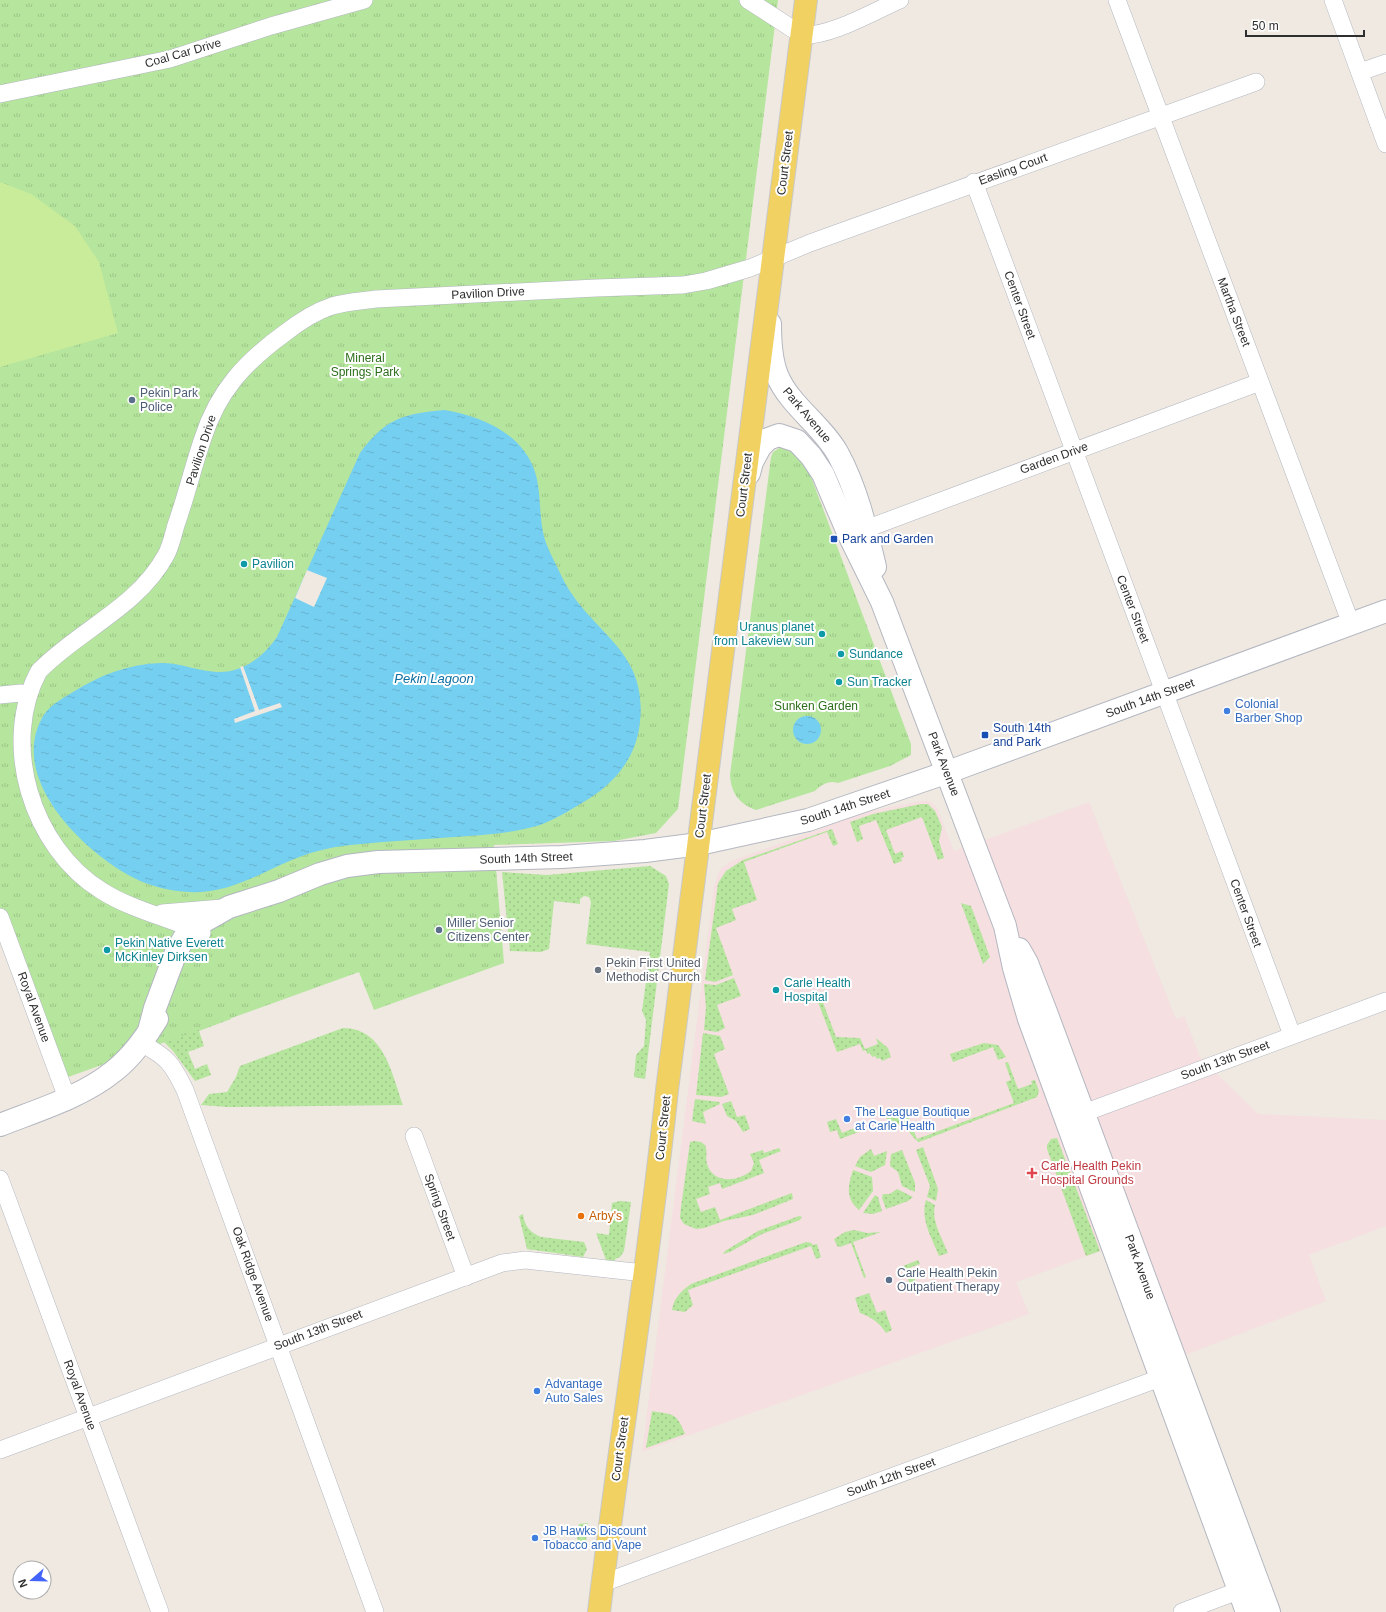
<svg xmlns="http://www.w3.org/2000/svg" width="1386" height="1612" viewBox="0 0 1386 1612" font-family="Helvetica,sans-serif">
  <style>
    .medical { fill: #f5dfe0 }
    .grass { fill: url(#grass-dots) }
    .park { fill: url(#park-tufts) }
    .pitch { fill: #c9ec9a }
    .water { fill: url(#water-ripples) }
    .pier { fill: #efe9e1 }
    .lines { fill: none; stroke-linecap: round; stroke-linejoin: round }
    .minor-casing { stroke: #b4b7c1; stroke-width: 18 }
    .tertiary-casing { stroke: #b4b7c1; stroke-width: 24 }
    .secondary-casing { stroke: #b4b7c1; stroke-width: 24 }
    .primary-casing { stroke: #c9c9c9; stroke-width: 24 }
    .minor { stroke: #fff; stroke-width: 17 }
    .tertiary { stroke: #fff; stroke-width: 22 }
    .secondary { stroke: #fff; stroke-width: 22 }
    .primary { stroke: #f2d163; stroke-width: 22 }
    .service-dot { fill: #5c6f8a; stroke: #fff; stroke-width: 1.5 }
    .transit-dot { fill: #1a4fb4; stroke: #fff; stroke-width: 1.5 }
    .culture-dot { fill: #0f9aa8; stroke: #fff; stroke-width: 1.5 }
    .shop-dot { fill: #3f7fe0; stroke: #fff; stroke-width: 1.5 }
    .worship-dot { fill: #6b7280; stroke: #fff; stroke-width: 1.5 }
    .health-dot { fill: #e0444e; stroke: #fff; stroke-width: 1.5 }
    .food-dot { fill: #e8710a; stroke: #fff; stroke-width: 1.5 }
    .labels { text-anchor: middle; stroke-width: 4; stroke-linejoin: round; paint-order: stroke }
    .street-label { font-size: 12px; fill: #2e2e2e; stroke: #fff }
    .park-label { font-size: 12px; fill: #2c6e1b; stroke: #fff }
    .service-label { font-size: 12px; fill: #4e5e75; stroke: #fff; text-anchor: start }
    .transit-label { font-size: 12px; fill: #164399; stroke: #fff; text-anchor: start }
    .culture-label { font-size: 12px; fill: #0d838f; stroke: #fff; text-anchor: start }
    .shop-label { font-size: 12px; fill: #366cbe; stroke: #fff; text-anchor: start }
    .worship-label { font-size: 12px; fill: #5b616d; stroke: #fff; text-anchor: start }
    .health-label { font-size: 12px; fill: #be3a42; stroke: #fff; text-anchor: start }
    .food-label { font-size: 12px; fill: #c56008; stroke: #fff; text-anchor: start }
    .water-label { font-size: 13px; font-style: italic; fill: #0d6fa3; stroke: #fff }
  </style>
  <defs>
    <pattern id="grass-dots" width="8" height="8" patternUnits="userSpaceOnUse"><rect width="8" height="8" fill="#b6e59e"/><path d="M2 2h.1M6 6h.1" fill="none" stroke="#9dc588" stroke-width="1.8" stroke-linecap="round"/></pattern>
    <pattern id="park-tufts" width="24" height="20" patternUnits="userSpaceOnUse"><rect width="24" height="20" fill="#b6e59e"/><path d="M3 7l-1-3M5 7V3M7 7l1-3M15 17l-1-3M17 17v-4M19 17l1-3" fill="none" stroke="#9dc588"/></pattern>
    <pattern id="water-ripples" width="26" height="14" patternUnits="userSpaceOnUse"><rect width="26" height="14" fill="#75cff0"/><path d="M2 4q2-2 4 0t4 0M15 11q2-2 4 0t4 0" fill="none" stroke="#66b2ce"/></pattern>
  </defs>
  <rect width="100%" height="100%" fill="#efe9e1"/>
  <path class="medical" d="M921 801H929L937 807 954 851 1089 802 1176 1019 1184 1016 1200 1057 1258 1114 1386 1120V1226L1309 1255 1326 1301 1182 1356 1137 1238 1016 1282 1029 1314 642 1452 714 887 719 871 729 862 866 812Z"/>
  <g class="grass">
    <path d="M921 804H928L935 811 942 827 939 841 944 858 938 860 922 817 886 830 895 854 902 851 904 857 901 858 902 861 894 864 876 820 859 826 863 839 857 842 850 822 873 814Z"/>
    <path d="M832 829 838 844 833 846 827 832 744 862 757 900 732 909 736 920 716 928 733 975 715 982 705 980 718 883 726 871 743 860Z"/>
    <path d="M650 866 666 876 669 884 645 1079 634 1077 636 1055 644 1046 646 1020 642 1011 650 952 586 944 591 902 589 897 584 896 580 899V904L554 901 549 949 541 952 510 951 502 872 547 875Z"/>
    <path d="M961 903 971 906 990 957 983 964Z"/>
    <path d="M206 953 231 1019 199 1031 204 1046 188 1052 195 1069 207 1064 211 1075 195 1081 173 1051 164 1042Z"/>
    <path d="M734 978 741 996 717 1005 725 1028 717 1032 704 1030 706 1007 704 984 716 985Z"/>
    <path d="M822 1000 836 1037 860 1038 865 1049 878 1044 876 1038 888 1048 891 1057 882 1061 880 1058 877 1059 875 1056 872 1057 870 1053 867 1054 866 1050 863 1051 860 1044 837 1052 818 1002Z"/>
    <path d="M343 1028C384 1028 392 1074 403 1105L228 1107 201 1105 209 1094 227 1092 236 1077 240 1066Z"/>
    <path d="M703 1033 720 1036 725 1049 714 1054 729 1094 721 1097 696 1095Z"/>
    <path d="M984 1043 998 1045 1006 1057 998 1060 993 1047 953 1062 950 1054Z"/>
    <path d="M1008 1062 1018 1089 1032 1084 1031 1081 1035 1080 1039 1091 1037 1097 919 1142C907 1135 910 1121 889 1125L886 1116 905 1109 917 1139 1014 1103 1006 1082 1011 1080 1005 1063Z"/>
    <path d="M695 1099 719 1102 720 1104 703 1112 706 1124 692 1121Z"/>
    <path d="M731 1101 737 1117 745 1115 750 1129 743 1132 736 1121 727 1116 722 1104Z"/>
    <path d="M836 1119 842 1133 862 1125 864 1130 840 1139 837 1130 830 1132 827 1122Z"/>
    <path d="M1057 1138 1100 1251 1086 1256 1047 1149V1145L1051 1139Z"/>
    <path d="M695 1141 701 1142 705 1145C708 1151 705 1157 707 1164 713 1184 737 1182 751 1171L754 1163 750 1154 763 1150 764 1153 779 1148 781 1151 759 1160 764 1173 722 1189 720 1183 708 1187 710 1194 696 1199 701 1212 715 1207 720 1220 792 1193 793 1199 753 1215 724 1221 704 1228 696 1229 684 1224 680 1218 681 1207 690 1142Z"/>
    <path d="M923 1147 938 1189 936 1201 927 1197 930 1186 916 1150Z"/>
    <path d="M871 1149 874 1156 887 1151 885 1165 871 1172 855 1166 860 1157Z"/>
    <path d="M902 1150 915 1183V1192L902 1186 898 1172 890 1166 891 1154Z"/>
    <path d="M853 1170 872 1177 873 1191 859 1210C845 1198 848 1186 853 1170Z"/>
    <path d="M897 1189 913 1197 908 1201 886 1209 882 1198 883 1194H890Z"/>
    <path d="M875 1195 878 1197 882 1211 873 1214 863 1213Z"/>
    <path d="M926 1200 935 1205C931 1220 942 1238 948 1253L939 1256C932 1238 920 1219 926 1200Z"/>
    <path d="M620 1201 631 1202 624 1251 620 1257 615 1259V1261L606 1260 596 1233 609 1235 612 1203Z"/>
    <path d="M523 1214C524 1226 531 1233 541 1237L584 1242 587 1249 583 1257 527 1249 519 1216Z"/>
    <path d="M799 1216 802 1217 800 1220 762 1234 730 1252 723 1254 725 1251 758 1231Z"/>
    <path d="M854 1230 867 1233 881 1232 853 1242 866 1277 864 1278 851 1243 840 1247 837 1246 834 1239 845 1232Z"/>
    <path d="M806 1242 811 1243 813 1245 817 1244 821 1257 816 1259 811 1246 688 1290 693 1305 685 1312 672 1310C674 1298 681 1291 691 1284Z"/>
    <path d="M918 1260 920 1264 911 1267 919 1291 913 1293 903 1266Z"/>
    <path d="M869 1293 877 1313 885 1310 892 1330 886 1333C879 1322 871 1317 860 1313L855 1298Z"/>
    <path d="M652 1411C674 1415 676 1412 685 1434L646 1448Z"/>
    <path d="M588 1523 585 1550 577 1542 579 1524Z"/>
  </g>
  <g class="park">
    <path d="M0 0H778L678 809 656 833 614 841 494 845 504 963 374 1010 359 972 60 1080 0 916Z"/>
    <path d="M781 447C798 450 807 467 813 482L911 744V755L890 766 838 783C829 780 822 784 815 791L756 810C739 804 731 793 730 775L771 457 773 452Z"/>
  </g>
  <path class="pitch" d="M0 182 31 194 75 226 99 262 118 333 0 367Z"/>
  <g class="water">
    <path d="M444 410C480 416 523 433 535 472 542 494 538 520 546 543 550 554 556 564 561 575 589 635 652 648 639 729 634 759 615 782 590 798 574 808 558 818 540 825 517 832 493 834 469 836 440 838 411 840 383 842 361 844 340 845 318 851 274 862 237 895 190 892 170 891 152 887 134 878 85 853 10 781 41 720 48 706 60 700 73 692 100 675 129 664 161 663 181 663 198 671 217 672 243 673 263 657 277 637L360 453C386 418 403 414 444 410Z"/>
    <circle cx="807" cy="730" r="14"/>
  </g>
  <g class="pier">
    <path d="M307 570 327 578 314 607 295 598Z"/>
    <path d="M243 666 259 710 280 703 282 707 235 723 234 719 255 711 240 667Z"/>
  </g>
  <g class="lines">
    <defs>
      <g id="minor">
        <path d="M748 0 802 35C830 37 874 11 900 0"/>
        <path d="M1117 0 1351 624"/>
        <path d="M1333 0 1386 144"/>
        <path d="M1360 72 1386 63"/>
        <path d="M0 94 170 59 271 26 364 0"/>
        <path d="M974 182 1292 1035"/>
        <path d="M855 533 1260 382"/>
        <path d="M0 695 21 693"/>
        <path d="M162 913 222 908"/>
        <path d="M0 917 67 1098"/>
        <path d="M202 933C170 918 132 910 102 891 31 847 0 743 39 671 79 630 138 607 166 555 171 546 173 535 176 525 186 497 193 467 203 438 218 391 245 362 285 333 299 322 314 312 332 306 346 302 362 301 376 299L596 288 683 285 706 281 750 268 810 243 1256 82"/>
        <path d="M141 1043C167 1057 172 1063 185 1090L375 1612"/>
        <path d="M1073 1117 1386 1001"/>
        <path d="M414 1136 466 1277"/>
        <path d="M0 1179 160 1612"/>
        <path d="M0 1450 502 1263 525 1260 644 1273"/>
        <path d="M603 1583 1171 1374"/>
        <path d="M1182 1612 1251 1586"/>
      </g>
      <g id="tertiary">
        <path d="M770 324C770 341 771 360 777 375 789 405 822 425 838 454 857 489 866 529 875 567"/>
        <path d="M749 473 752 462 760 447 768 439 779 435 797 441 811 456 823 474 849 535 882 602 1005 926 1014 968 1029 1019 1247 1612"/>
        <path d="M1019 949 1027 963 1046 1012 1269 1612"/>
      </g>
      <g id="secondary">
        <path d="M149 1031 155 1008 176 952 184 938 192 928 229 907 279 891 320 874 347 866 378 862 562 857 645 851 699 844 808 820 948 772 1386 611"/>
        <path d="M0 1125C38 1110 82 1097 114 1071 132 1057 145 1038 157 1019"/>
      </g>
      <path id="primary" d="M599 1612C620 1438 649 1264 667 1090L806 0"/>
    </defs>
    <use href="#minor" class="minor-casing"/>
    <use href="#tertiary" class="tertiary-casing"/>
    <use href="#secondary" class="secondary-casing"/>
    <use href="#primary" class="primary-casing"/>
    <use href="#minor" class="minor"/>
    <use href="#tertiary" class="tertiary"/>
    <use href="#secondary" class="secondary"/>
    <use href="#primary" class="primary"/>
  </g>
  <g class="service-dot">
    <circle cx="132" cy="400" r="4"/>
    <circle cx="439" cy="930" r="4"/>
    <circle cx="889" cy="1280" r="4"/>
  </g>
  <g class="transit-dot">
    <rect x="830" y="535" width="8" height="8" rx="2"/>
    <rect x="981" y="731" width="8" height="8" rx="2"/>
  </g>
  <g class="culture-dot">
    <circle cx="244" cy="564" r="4"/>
    <circle cx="822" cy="634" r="4"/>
    <circle cx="841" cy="654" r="4"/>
    <circle cx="839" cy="682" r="4"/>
    <circle cx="107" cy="950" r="4"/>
    <circle cx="776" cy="990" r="4"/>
  </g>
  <g class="shop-dot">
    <circle cx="1227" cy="711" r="4"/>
    <circle cx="847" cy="1119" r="4"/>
    <circle cx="537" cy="1391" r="4"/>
    <circle cx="535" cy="1538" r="4"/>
  </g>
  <circle class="worship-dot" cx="598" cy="970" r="4"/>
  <path class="health-dot" d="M1030 1167h4v4h4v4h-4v4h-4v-4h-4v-4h4z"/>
  <circle class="food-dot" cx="581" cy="1216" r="4"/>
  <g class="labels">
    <g class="street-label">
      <text transform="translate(183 53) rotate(-16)" y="4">Coal Car Drive</text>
      <text transform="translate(785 163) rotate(-83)" y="4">Court Street</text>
      <text transform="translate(1013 169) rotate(-20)" y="4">Easling Court</text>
      <text transform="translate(488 293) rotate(-3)" y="4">Pavilion Drive</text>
      <text transform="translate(1020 305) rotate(70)" y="4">Center Street</text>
      <text transform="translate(1234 312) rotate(69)" y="4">Martha Street</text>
      <text transform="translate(807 415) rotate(50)" y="4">Park Avenue</text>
      <text transform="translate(201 450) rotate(-72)" y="4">Pavilion Drive</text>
      <text transform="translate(1054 458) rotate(-20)" y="4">Garden Drive</text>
      <text transform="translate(744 485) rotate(-83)" y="4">Court Street</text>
      <text transform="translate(1133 609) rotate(69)" y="4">Center Street</text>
      <text transform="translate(1150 698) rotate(-20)" y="4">South 14th Street</text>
      <text transform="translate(944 764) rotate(69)" y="4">Park Avenue</text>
      <text transform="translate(703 806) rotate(-83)" y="4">Court Street</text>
      <text transform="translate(845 807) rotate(-18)" y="4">South 14th Street</text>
      <text transform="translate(526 858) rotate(-2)" y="4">South 14th Street</text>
      <text transform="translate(1246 913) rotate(70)" y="4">Center Street</text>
      <text transform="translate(34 1007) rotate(70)" y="4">Royal Avenue</text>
      <text transform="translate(1225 1060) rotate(-20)" y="4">South 13th Street</text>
      <text transform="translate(663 1128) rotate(-84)" y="4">Court Street</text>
      <text transform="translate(440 1207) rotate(70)" y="4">Spring Street</text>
      <text transform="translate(1140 1267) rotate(70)" y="4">Park Avenue</text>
      <text transform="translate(253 1274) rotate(70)" y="4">Oak Ridge Avenue</text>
      <text transform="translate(318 1330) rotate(-21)" y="4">South 13th Street</text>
      <text transform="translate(80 1395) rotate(70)" y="4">Royal Avenue</text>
      <text transform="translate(620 1449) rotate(-82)" y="4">Court Street</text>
      <text transform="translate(891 1477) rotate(-20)" y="4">South 12th Street</text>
    </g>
    <g class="park-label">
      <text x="365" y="362">Mineral<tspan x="365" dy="14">Springs Park</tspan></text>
      <text x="816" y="710">Sunken Garden</text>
    </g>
    <g class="service-label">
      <text x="140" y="397">Pekin Park<tspan x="140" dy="14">Police</tspan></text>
      <text x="447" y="927">Miller Senior<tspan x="447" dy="14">Citizens Center</tspan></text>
      <text x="897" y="1277">Carle Health Pekin<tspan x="897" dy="14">Outpatient Therapy</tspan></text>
    </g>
    <g class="transit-label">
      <text x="842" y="543">Park and Garden</text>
      <text x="993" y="732">South 14th<tspan x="993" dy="14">and Park</tspan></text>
    </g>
    <g class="culture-label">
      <text x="252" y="568">Pavilion</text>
      <text x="814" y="631" text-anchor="end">Uranus planet<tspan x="814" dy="14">from Lakeview sun</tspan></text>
      <text x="849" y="658">Sundance</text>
      <text x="847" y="686">Sun Tracker</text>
      <text x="115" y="947">Pekin Native Everett<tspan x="115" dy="14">McKinley Dirksen</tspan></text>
      <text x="784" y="987">Carle Health<tspan x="784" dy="14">Hospital</tspan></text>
    </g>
    <g class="shop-label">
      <text x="1235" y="708">Colonial<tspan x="1235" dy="14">Barber Shop</tspan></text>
      <text x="855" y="1116">The League Boutique<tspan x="855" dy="14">at Carle Health</tspan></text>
      <text x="545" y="1388">Advantage<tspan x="545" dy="14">Auto Sales</tspan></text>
      <text x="543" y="1535">JB Hawks Discount<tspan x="543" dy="14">Tobacco and Vape</tspan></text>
    </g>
    <g class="worship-label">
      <text x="606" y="967">Pekin First United<tspan x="606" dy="14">Methodist Church</tspan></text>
    </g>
    <g class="health-label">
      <text x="1041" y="1170">Carle Health Pekin<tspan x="1041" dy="14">Hospital Grounds</tspan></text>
    </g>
    <g class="food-label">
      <text x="589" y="1220">Arby's</text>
    </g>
    <g class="water-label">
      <text x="434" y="683">Pekin Lagoon</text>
    </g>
  </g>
  <g transform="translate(32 1580) rotate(250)"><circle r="19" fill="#ffffff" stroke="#ababab"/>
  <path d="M0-3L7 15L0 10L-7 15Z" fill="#4264fb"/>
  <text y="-6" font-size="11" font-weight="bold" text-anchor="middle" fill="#2e2e2e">N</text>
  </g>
  <path d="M1246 30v6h118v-6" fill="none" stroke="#2e2e2e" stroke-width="2"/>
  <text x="1252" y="30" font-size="12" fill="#2e2e2e" stroke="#ffffff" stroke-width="3" paint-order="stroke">50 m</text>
</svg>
